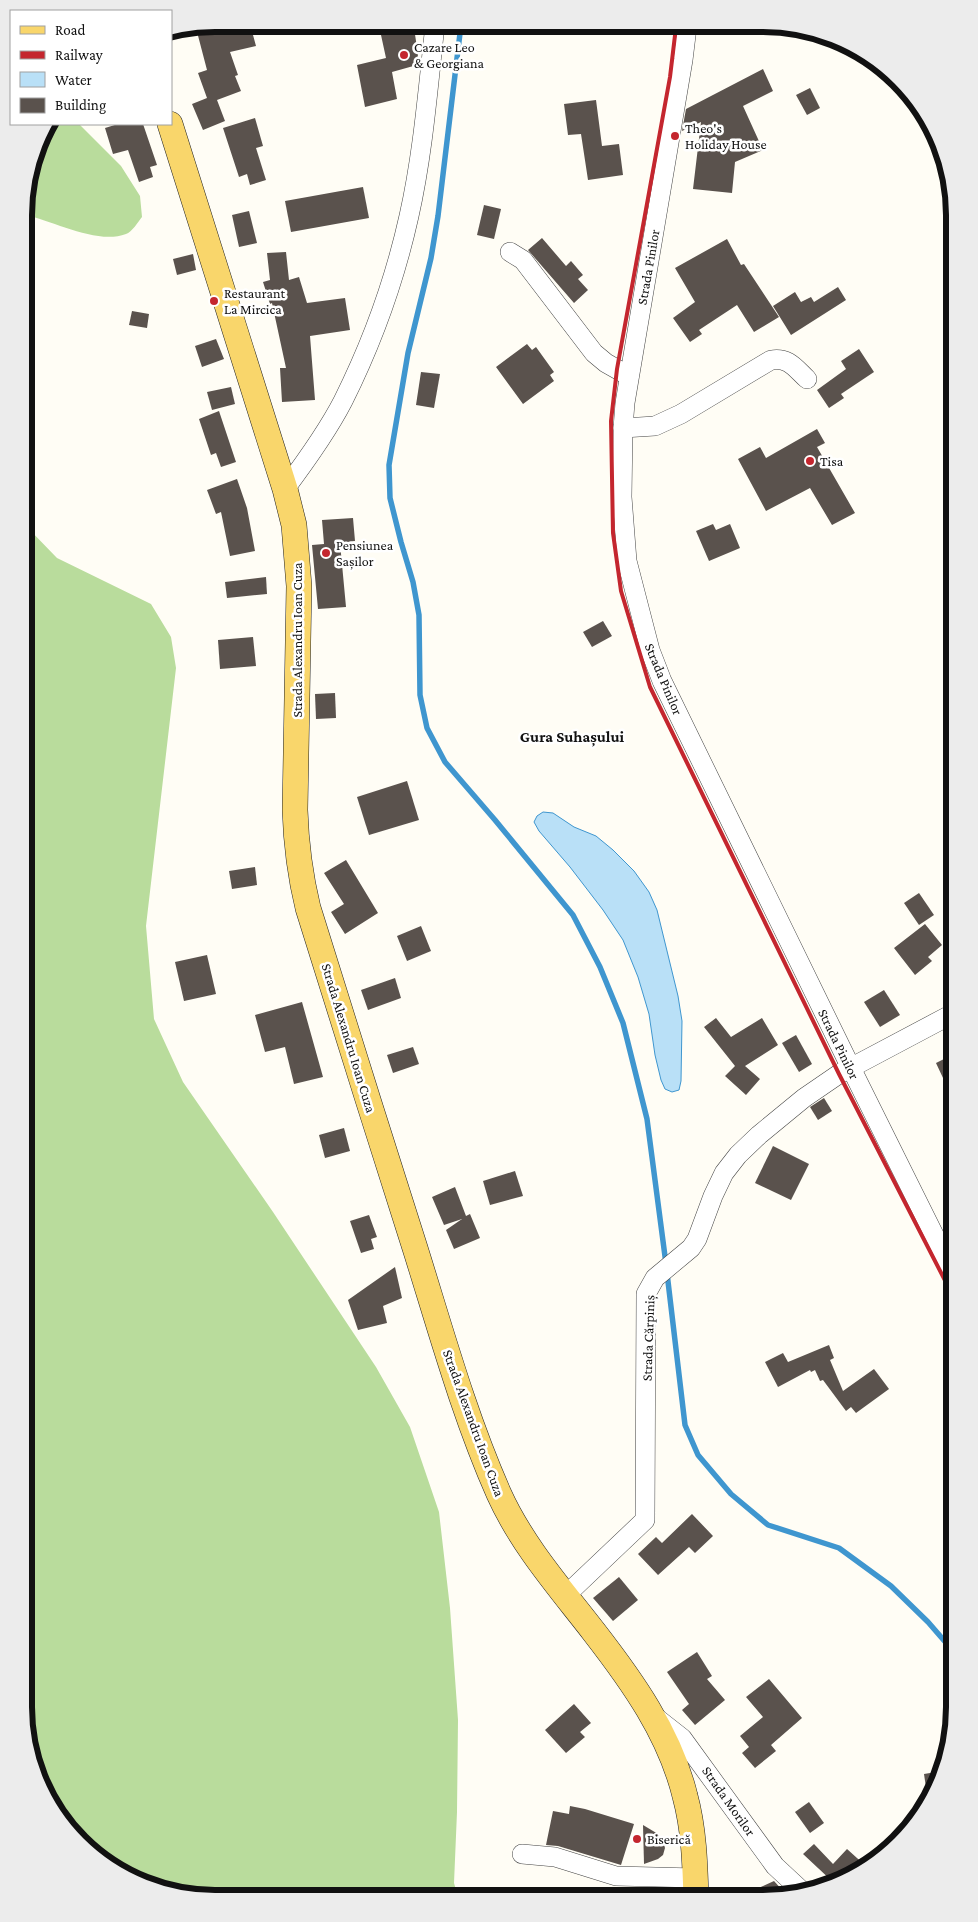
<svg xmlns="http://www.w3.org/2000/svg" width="978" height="1922" viewBox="0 0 978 1922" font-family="'Crimson Pro',serif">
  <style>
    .forest { fill: #b9dc9c }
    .water { fill: #b9e0f7; stroke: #3f96cf }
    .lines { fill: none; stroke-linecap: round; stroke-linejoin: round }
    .stream { stroke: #3f96cf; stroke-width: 5.5 }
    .building { fill: #5a524d }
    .minor-casing { stroke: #444; stroke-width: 20 }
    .major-casing { stroke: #222; stroke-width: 26 }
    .minor { stroke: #fff; stroke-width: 19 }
    .major { stroke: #f9d66b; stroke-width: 25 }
    .rail { stroke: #c4262e; stroke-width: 4 }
    .poi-dot { fill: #c4262e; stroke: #fff; stroke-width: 2 }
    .labels { text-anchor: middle; stroke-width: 5; stroke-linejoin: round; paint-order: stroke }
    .poi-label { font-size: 14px; fill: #111; stroke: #fff; text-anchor: start }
    .street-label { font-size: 14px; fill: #111; stroke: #fff }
    .quarter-label { font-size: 16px; font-weight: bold; fill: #111; stroke: #fff }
    .rim { fill: none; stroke: #111; stroke-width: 6 }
  </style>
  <rect width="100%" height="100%" fill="#fffdf5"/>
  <g class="forest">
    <path d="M49 124H79L121 166 140 196 142 217C138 222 132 232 126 234 97 245 54 221 25 215V190L44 130Z"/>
    <path d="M25 525 57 558 151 604 171 637 176 668 146 926 154 1019 183 1082 273 1212 376 1367 410 1427 439 1512 450 1608 458 1720 457 1812 454 1883 458 1897H190L131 1879 89 1851 56 1813 34 1768 24 1707Z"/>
  </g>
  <path class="water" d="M543 812 553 813 574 827 596 836 613 850 634 871 649 892 657 910 678 996 682 1021 681 1081 679 1090 672 1092 665 1089 661 1080 655 1055 649 1014 638 977 623 940 603 910 570 867 539 831 534 822 537 816Z"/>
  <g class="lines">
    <g class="stream">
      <path d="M461 25 438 216 431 258 408 353 389 465 390 498 401 542 413 582 419 615 420 695 427 728 445 762 495 820 573 915 600 967 623 1023 647 1119 666 1264"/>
      <path d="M667 1273 685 1425 698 1455 731 1494 768 1525 839 1548 891 1586 928 1622 954 1652"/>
    </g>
  </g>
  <g class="building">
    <path d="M237 24H250L256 46 230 52 238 75 235 76 241 91 217 100 225 121 203 130 192 104 207 98 198 73 207 70 196 28 211 25 213 30Z"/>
    <path d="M414 28 418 54 417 65 392 72 397 99 365 107 357 65 386 58 381 35Z"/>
    <path d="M763 69 773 91 743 106 763 150 735 162 732 193 693 189 701 122 682 131 686 109Z"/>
    <path d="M810 88 820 108 807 115 796 95Z"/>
    <path d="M596 100 602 146 619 144 623 175 588 180 581 134 568 135 564 104Z"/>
    <path d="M255 118 263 146 256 148 266 180 250 185 247 174 239 177 223 128Z"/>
    <path d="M118 124H143L157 165 150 167 153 177 139 182 128 150 113 154 105 128Z"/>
    <path d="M363 187 369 218 291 232 285 201Z"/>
    <path d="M484 205 501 209 494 239 477 235Z"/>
    <path d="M249 211 257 243 239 247 232 215Z"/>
    <path d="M542 238 566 266 571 261 583 275 578 279 588 290 574 303 528 250Z"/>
    <path d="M727 239 741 265 744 264 779 317 754 332 737 305 699 330 702 334 690 342 673 318 695 302 675 268Z"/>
    <path d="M286 252 289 280 299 277 307 303 345 298 350 330 310 336 315 400 282 402 280 368H286L272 303 270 304 263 282 270 280 267 253Z"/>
    <path d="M193 254 196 270 177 275 173 259Z"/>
    <path d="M838 287 846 300 791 335 773 306 795 292 801 302 811 297 814 302Z"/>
    <path d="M132 311 149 314 147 328 129 325Z"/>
    <path d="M216 339 224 359 202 367 195 346Z"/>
    <path d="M527 344 532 350 536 347 554 372 550 375 554 381 523 404 496 367Z"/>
    <path d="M859 349 874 372 841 394 844 398 829 408 817 390 846 369 841 361Z"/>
    <path d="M421 372 440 374 434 408 416 405Z"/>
    <path d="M231 387 235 404 212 410 207 392Z"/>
    <path d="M219 411 236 462 221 467 216 453 211 455 199 419Z"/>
    <path d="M817 429 825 443 817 447 855 513 832 525 810 488 766 511 738 459 760 447 766 458Z"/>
    <path d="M237 479 247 508 255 551 230 556 221 512 216 514 207 490Z"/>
    <path d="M353 518 355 541 340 543 346 607 318 609 312 545 324 544 322 520Z"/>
    <path d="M713 524 716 530 730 524 740 548 709 561 696 531Z"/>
    <path d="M266 577 267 594 227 598 225 582Z"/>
    <path d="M603 621 612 636 592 647 583 632Z"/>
    <path d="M253 637 256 666 220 669 218 640Z"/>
    <path d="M335 693 336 718 316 719 315 694Z"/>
    <path d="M407 781 419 820 369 835 357 797Z"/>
    <path d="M346 860 378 913 345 934 331 912 344 904 324 873Z"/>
    <path d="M255 867 257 885 232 889 229 871Z"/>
    <path d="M919 893 934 915 919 925 904 903Z"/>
    <path d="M925 924 942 945 928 957 932 961 915 975 894 948Z"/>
    <path d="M421 926 431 951 407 961 397 936Z"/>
    <path d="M207 955 216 994 184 1001 175 962Z"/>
    <path d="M395 978 401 998 368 1010 361 990Z"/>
    <path d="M884 990 900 1015 880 1027 864 1002Z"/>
    <path d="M302 1002 323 1077 294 1084 285 1047 265 1052 255 1015Z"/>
    <path d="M716 1018 731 1037 762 1018 778 1045 745 1066 760 1079 746 1095 725 1076 735 1066 704 1027Z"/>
    <path d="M796 1035 812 1064 799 1072 782 1043Z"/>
    <path d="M413 1047 419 1064 393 1073 387 1055Z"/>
    <path d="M954 1054V1073L943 1078 936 1063Z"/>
    <path d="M824 1098 832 1111 818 1120 810 1107Z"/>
    <path d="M344 1128 350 1151 325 1158 319 1135Z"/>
    <path d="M773 1146 809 1164 791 1200 755 1183Z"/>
    <path d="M515 1171 523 1196 490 1205 483 1181Z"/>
    <path d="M455 1187 466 1216 470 1214 480 1238 454 1249 446 1230 462 1219 444 1225 432 1197Z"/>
    <path d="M369 1215 377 1237 371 1239 374 1249 361 1253 350 1221Z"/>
    <path d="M395 1267 402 1298 383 1306 387 1323 358 1330 348 1300Z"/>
    <path d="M829 1345 834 1358 830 1360 843 1391 874 1369 889 1389 856 1413 851 1407 846 1411 823 1380 820 1381 815 1370 811 1372 810 1370 778 1387 765 1362 783 1353 788 1362Z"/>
    <path d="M692 1514 713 1536 695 1553 689 1547 658 1575 638 1554 656 1537 662 1543Z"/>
    <path d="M619 1577 638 1600 613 1621 593 1598Z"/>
    <path d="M697 1652 712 1676 707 1679 725 1700 695 1725 682 1710 689 1704 667 1672Z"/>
    <path d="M769 1679 802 1718 771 1745 776 1751 755 1768 742 1753 749 1747 740 1736 763 1717 746 1697Z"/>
    <path d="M574 1704 591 1723 580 1732 585 1737 566 1753 545 1730Z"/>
    <path d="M942 1771 940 1780 928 1801 924 1774Z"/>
    <path d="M809 1802 824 1823 810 1833 795 1812Z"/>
    <path d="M570 1806 585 1809 634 1824 621 1865 558 1846 546 1845 553 1811 569 1814Z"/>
    <path d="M643 1825 658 1834 663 1841 665 1848 663 1855 658 1859 644 1864Z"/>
    <path d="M814 1844 833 1864 847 1849 867 1867 834 1883 803 1854Z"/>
    <path d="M774 1881 784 1892 775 1896 763 1898H737Z"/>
  </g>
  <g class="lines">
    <defs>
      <g id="minor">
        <path d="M687 27 683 60 625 403 623 428 622 497 627 561 650 650 662 681 851 1068 954 1275"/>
        <path d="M510 252 523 260 594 353 606 363 629 376"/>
        <path d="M623 428 655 426 681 414 771 360C789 357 795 368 807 379"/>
        <path d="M285 489C306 461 327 432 343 401 372 343 395 279 409 216 423 154 428 88 435 25"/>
        <path d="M565 1596 645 1520 646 1294 655 1278 691 1248 697 1239 713 1196 724 1173 738 1155 759 1135 804 1098 839 1074 954 1013"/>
        <path d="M654 1716 682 1738 775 1866 803 1892"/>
        <path d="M522 1854 555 1857 616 1876 695 1878"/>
      </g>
      <path id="major" d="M170 124 285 489 294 525 299 586 295 810C296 843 300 875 308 908 343 1021 379 1135 415 1248 441 1331 464 1415 499 1494 522 1545 560 1588 594 1632 632 1681 670 1734 685 1796 694 1829 695 1864 696 1898"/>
    </defs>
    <use href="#minor" class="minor-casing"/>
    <use href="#major" class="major-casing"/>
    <use href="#minor" class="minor"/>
    <use href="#major" class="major"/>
    <path class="rail" d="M676 27 670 77 617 369 611 421 613 533 621 591 650 687 839 1074 954 1298"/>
  </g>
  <g class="poi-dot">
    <circle cx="404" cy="55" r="5"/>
    <circle cx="675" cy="136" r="5"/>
    <circle cx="214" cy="301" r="5"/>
    <circle cx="810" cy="461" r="5"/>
    <circle cx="326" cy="553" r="5"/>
    <circle cx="637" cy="1839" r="5"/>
  </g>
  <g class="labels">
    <g class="poi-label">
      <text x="414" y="52">Cazare Leo<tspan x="414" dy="16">&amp; Georgiana</tspan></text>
      <text x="685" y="133">Theo's<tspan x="685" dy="16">Holiday House</tspan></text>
      <text x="224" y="298">Restaurant<tspan x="224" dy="16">La Mircica</tspan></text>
      <text x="820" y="466">Tisa</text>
      <text x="336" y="550">Pensiunea<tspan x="336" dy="16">Sașilor</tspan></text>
      <text x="647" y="1844">Biserică</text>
    </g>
    <g class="street-label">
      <text transform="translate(648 267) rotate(-80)" y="5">Strada Pinilor</text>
      <text transform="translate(297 640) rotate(-90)" y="5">Strada Alexandru Ioan Cuza</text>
      <text transform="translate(664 679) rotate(67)" y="5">Strada Pinilor</text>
      <text transform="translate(349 1038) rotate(73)" y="5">Strada Alexandru Ioan Cuza</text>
      <text transform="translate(839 1044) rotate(64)" y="5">Strada Pinilor</text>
      <text transform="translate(648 1338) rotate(-88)" y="5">Strada Cărpiniș</text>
      <text transform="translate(474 1423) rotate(70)" y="5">Strada Alexandru Ioan Cuza</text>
      <text transform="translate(729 1801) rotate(55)" y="5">Strada Morilor</text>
    </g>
    <g class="quarter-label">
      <text x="572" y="742">Gura Suhașului</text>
    </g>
  </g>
  <path d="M0 0H978V1922H0ZM215 32H763A183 183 0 0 1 946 215V1707A183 183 0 0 1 763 1890H215A183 183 0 0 1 32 1707V215A183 183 0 0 1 215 32Z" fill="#ececec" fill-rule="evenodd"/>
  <path class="rim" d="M215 32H763A183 183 0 0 1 946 215V1707A183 183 0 0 1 763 1890H215A183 183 0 0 1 32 1707V215A183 183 0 0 1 215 32Z"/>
  <rect x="10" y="10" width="162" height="115" fill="#ffffff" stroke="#a0a0a0"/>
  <rect x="20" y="26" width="25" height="8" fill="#f9d66b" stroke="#a0a0a0"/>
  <text x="55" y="35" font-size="15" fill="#111111">Road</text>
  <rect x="20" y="51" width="25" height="8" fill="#c4262e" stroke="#a0a0a0"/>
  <text x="55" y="60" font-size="15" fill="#111111">Railway</text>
  <rect x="20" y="72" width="25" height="15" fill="#b9e0f7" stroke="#a0a0a0"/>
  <text x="55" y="85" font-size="15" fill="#111111">Water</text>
  <rect x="20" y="98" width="25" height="15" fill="#5a524d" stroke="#a0a0a0"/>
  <text x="55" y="110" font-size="15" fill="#111111">Building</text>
</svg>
